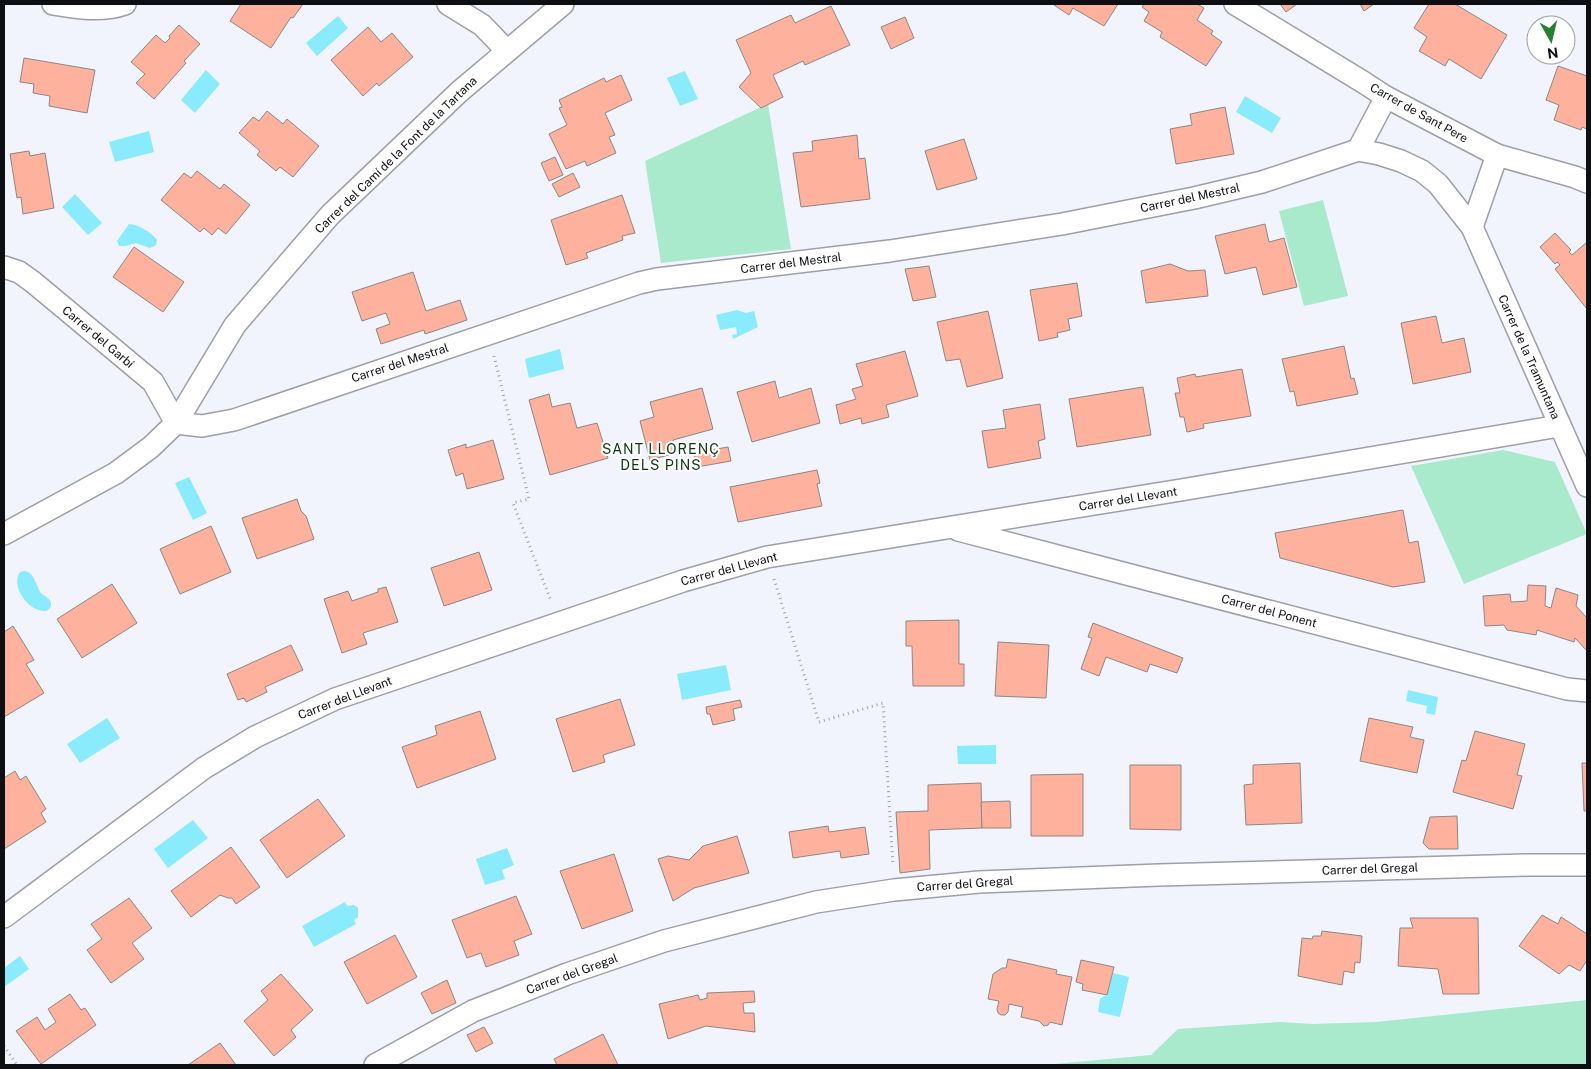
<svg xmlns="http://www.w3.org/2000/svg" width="1591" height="1069" viewBox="0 0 1591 1069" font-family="'Public Sans',sans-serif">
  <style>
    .green { fill: #a9eacc }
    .water { fill: #89ebfb }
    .building { fill: #feb29d; stroke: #8f8684 }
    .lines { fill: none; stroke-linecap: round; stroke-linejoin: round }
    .minor-casing { stroke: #9c9fa7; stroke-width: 24 }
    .path { stroke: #a0a3a9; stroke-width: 3; stroke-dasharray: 1 4; stroke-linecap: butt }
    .minor { stroke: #fff; stroke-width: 21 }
    .labels { text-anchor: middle; stroke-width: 4; stroke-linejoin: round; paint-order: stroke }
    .street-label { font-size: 12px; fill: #0e0f12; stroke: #fff }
    .neighbourhood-label { font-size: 14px; letter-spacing: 1px; fill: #0b3610; stroke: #fff }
  </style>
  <rect width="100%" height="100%" fill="#f1f4fc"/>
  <g class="green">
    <path d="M768 104 791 249 661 263 645 161Z"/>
    <path d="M1323 200 1348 296 1304 306 1279 211Z"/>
    <path d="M1503 450 1555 462 1587 534 1464 584 1411 466Z"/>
    <path d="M1587 1000V1065H1044L1151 1055 1178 1029 1280 1022 1312 1024 1376 1022Z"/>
  </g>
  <g class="water">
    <path d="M338 16 348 28 317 56 306 43Z"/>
    <path d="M206 70 220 84 195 113 181 100Z"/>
    <path d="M685 71 698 99 680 106 667 78Z"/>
    <path d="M1245 96 1281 118 1272 133 1236 112Z"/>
    <path d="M149 131 154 152 115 162 109 142Z"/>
    <path d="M75 194 102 223 88 235 62 207Z"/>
    <path d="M129 224C138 224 152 233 157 240L156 245 150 248 136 243 125 246H119L117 241Z"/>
    <path d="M737 310 746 313 754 311 758 327 733 339 732 335 737 334 736 327 720 330 716 315Z"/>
    <path d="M560 349 564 369 529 378 525 359Z"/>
    <path d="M189 477 207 513 193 520 175 483Z"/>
    <path d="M24 571C35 572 35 585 41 593 44 596 52 599 51 605 51 608 49 609 46 611 29 612 10 587 20 572Z"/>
    <path d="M726 665 731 690 682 700 677 674Z"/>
    <path d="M1408 690 1438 697 1435 715 1426 713 1427 706 1406 701Z"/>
    <path d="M107 718 120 738 80 763 67 744Z"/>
    <path d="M996 745V764H958L957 746Z"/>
    <path d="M193 820 208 838 168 868 154 849Z"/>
    <path d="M507 848 514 865 502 870 505 879 485 885 476 859Z"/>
    <path d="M345 902 347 906 354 905 358 908V917L354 920 356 924 314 947 302 926Z"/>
    <path d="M20 956 29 969 4 987V968Z"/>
    <path d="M1113 973 1129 977 1120 1017 1098 1012 1100 999 1104 996H1107Z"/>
  </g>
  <g class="building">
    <path d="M241 4H303L293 18 291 17 271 48 230 21Z"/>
    <path d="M1055 4H1118L1104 26 1073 8 1069 15 1054 5Z"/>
    <path d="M1144 4H1197L1204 8 1197 20 1213 31 1211 34 1222 42 1206 66 1160 37 1162 32 1144 21 1149 12 1142 7Z"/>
    <path d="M1280 4H1297L1286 12Z"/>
    <path d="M1360 4H1374L1364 11Z"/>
    <path d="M1429 4H1455L1507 35 1481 79 1449 59 1445 66 1419 51 1427 37 1414 28Z"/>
    <path d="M831 6 850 45 805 65 803 61 773 75 783 97 761 108 739 87 751 73 736 40 791 15 795 23Z"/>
    <path d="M905 17 914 38 891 49 881 27Z"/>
    <path d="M179 25 200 44 184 61 186 63 154 99 136 83 145 74 131 62 156 35 165 43 170 38 169 36Z"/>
    <path d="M368 27 381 42 392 33 413 57 379 86 377 83 363 96 331 60Z"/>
    <path d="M24 58 95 70 87 113 49 106 50 96 33 93 34 84 20 82Z"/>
    <path d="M1558 66 1587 76V129L1582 127 1581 130 1554 120 1559 105 1546 100Z"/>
    <path d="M621 75 632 100 605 113 615 135 609 137 616 153 587 166 585 161 566 169 549 134 567 125 559 108 562 107 559 100 604 78 606 82Z"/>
    <path d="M1225 107 1234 154 1176 164 1170 129 1192 125 1190 114Z"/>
    <path d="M267 111 283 124 287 119 319 146 293 177 280 167 276 171 257 155 260 151 239 133 253 117 259 121Z"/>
    <path d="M857 135 859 159 865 158 870 199 801 207 793 153 813 151 812 141Z"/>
    <path d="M964 139 977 179 937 190 925 151Z"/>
    <path d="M29 151 30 156 45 153 54 208 23 214 21 197 17 198 10 154Z"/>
    <path d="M555 157 563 175 549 181 541 163Z"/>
    <path d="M197 171 220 189 224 184 250 205 226 234 218 228 212 235 204 228 200 232 161 200 184 173 191 178Z"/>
    <path d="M573 173 580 187 559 197 552 184Z"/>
    <path d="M622 195 635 233 622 236 623 240 586 253 588 258 566 265 551 220Z"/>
    <path d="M1265 224 1269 242 1284 238 1297 287 1263 295 1256 267 1225 274 1215 236Z"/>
    <path d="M1555 233 1571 250 1569 252 1572 255 1587 242V309L1555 269 1560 265 1557 262 1555 264 1540 247Z"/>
    <path d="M134 247 184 282 163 312 113 277Z"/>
    <path d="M1170 264 1188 271 1205 270 1208 296 1146 303 1141 271Z"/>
    <path d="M929 266 936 297 913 301 905 269Z"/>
    <path d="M413 272 426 311 460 300 467 320 425 334 424 330 381 344 376 329 390 324 386 313 362 321 352 292Z"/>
    <path d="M1077 283 1082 316 1068 319 1070 330 1057 333 1058 337 1039 341 1030 290Z"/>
    <path d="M988 311 1003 378 967 387 960 359 946 361 937 322Z"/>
    <path d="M1436 316 1442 343 1464 338 1471 372 1413 384 1401 323Z"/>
    <path d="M1344 346 1351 379 1354 378 1358 394 1297 406 1294 391 1290 392 1282 359Z"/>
    <path d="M905 351 918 396 886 405 889 417 862 424 861 418 840 424 836 405 856 399 852 389 863 386 856 364Z"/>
    <path d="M1242 369 1251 416 1203 424 1204 428 1187 432 1184 417H1180L1175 393H1180L1177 378 1195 374 1196 377Z"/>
    <path d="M775 381 779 398 811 388 820 423 752 442 737 392Z"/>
    <path d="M1143 387 1151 435 1077 447 1069 399Z"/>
    <path d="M702 388 713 429 673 440 676 453 650 460 640 421 654 417 650 402Z"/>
    <path d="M549 394 552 407 570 403 577 428 597 423 608 458 550 475 529 400Z"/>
    <path d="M1040 404 1045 439 1038 441 1041 458 988 468 982 431 1006 428 1003 410Z"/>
    <path d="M493 440 504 479 467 489 463 473 456 476 448 450 466 444V448Z"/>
    <path d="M728 447 731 461 697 467 694 453Z"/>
    <path d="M817 470 820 483 817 484 822 506 738 522 730 487Z"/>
    <path d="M297 499 301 511 306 516 314 539 257 559 242 518Z"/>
    <path d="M1403 510 1409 543 1418 541 1425 582 1393 587 1280 558 1275 533Z"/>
    <path d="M211 526 231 572 180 594 160 549Z"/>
    <path d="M479 552 492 590 444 606 431 568Z"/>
    <path d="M112 584 137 623 82 658 57 619Z"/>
    <path d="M1528 585 1546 586 1545 606 1551 608 1556 588 1578 595 1576 606 1587 618V649L1586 650 1575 638 1574 642 1537 630 1536 635 1507 630 1504 625 1485 626 1483 596 1510 594 1511 602 1527 601Z"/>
    <path d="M386 587 398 622 363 633 367 644 342 653 324 599 348 591 352 601 378 592V589Z"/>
    <path d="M959 620V664H964V686H913L912 646H906V621Z"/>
    <path d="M1093 623 1183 658 1177 673 1150 664 1147 672 1106 657 1099 676 1081 669 1092 638 1088 637Z"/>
    <path d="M13 626 34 660 26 664 44 693 4 717V632Z"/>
    <path d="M998 642 1049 645 1046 698 995 696Z"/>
    <path d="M291 645 303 670 265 687 267 692 246 702 244 698 238 700 227 674Z"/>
    <path d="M620 699 635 745 603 755 605 762 573 772 556 719Z"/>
    <path d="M740 700 742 707 733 709 735 720 713 725 710 714H707L706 707Z"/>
    <path d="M480 711 496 759 417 788 402 747 437 735 435 726Z"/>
    <path d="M1369 718 1413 727 1410 737 1424 740 1417 773 1360 761Z"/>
    <path d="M1475 731 1525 744 1517 775 1522 776 1513 809 1453 792 1462 760 1466 761Z"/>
    <path d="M1300 763 1302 823 1246 825 1244 785 1253 784V765Z"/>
    <path d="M1582 763H1587V811H1584Z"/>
    <path d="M1130 765H1181V830L1130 829Z"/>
    <path d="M15 771 20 780 26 776 46 809 41 813 46 822 4 849V778Z"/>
    <path d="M1083 774V836H1031V775Z"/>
    <path d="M981 783 982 828 929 830 930 869 900 873 896 812 928 811V785Z"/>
    <path d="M318 799 345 836 287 878 260 840Z"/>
    <path d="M1010 801 1011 828H982L981 802Z"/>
    <path d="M1457 816 1458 849H1429L1423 843 1430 817Z"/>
    <path d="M828 826 829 832 865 827 869 854 841 858 840 851 793 858 789 832Z"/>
    <path d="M737 836 749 873 694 888 673 901 658 859 668 856 689 860 703 846Z"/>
    <path d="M231 847 260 887 236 904 232 898H228L220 895 191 917 171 891Z"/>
    <path d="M614 854 633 911 582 929 560 871Z"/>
    <path d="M516 896 532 934 514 941 519 955 486 967 481 953 467 958 452 920Z"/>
    <path d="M129 898 152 928 132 943 144 959 111 983 87 950 102 939 91 924Z"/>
    <path d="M1542 915 1558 924 1561 917 1587 934V960L1580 971 1569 965 1559 974 1519 946Z"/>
    <path d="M1410 918H1478L1479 994H1443L1438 969 1398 966 1400 928H1413Z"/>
    <path d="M1322 931 1362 936 1360 963 1355 962 1354 973 1344 971 1342 985 1298 976 1302 938 1312 939 1313 936H1321Z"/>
    <path d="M395 935 417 977 367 1004 344 962Z"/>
    <path d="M1008 959 1057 970 1056 974 1072 977 1062 1025 1050 1022 1048 1025 1044 1026 1039 1021 1021 1017 1023 1007 1009 1004 1008 1012 1005 1015H1001L998 1013 997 1009 999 1001 988 999 993 974 1002 968H1006Z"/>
    <path d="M1081 960 1114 967 1107 995 1082 990 1083 984 1076 982Z"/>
    <path d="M281 974 313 1010 291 1030 296 1037 274 1056 244 1021 268 1000 261 991Z"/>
    <path d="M447 980 456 1003 432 1014 421 993Z"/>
    <path d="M754 991 755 1002 743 1003 744 1013H754L755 1032 706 1026 668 1039 659 1004 698 995 700 1000 707 998V993Z"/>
    <path d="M70 994 81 1010 85 1008 96 1025 41 1064 16 1031 37 1017 45 1030 56 1022 48 1009Z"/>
    <path d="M484 1027 493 1043 476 1052 467 1035Z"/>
    <path d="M603 1034 618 1065H557L554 1059Z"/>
    <path d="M220 1043 236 1065H188Z"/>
  </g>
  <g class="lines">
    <defs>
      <g id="minor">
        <path d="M53 4C76 8 103 12 125 4"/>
        <path d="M448 4 482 25 507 51"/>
        <path d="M1235 4 1363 82 1386 97 1497 155 1575 177 1587 182"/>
        <path d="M1358 150 1379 154 1401 161 1422 171 1438 184 1472 227 1587 486"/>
        <path d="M1472 227 1497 155"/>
        <path d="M4 267 19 272 33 282 153 382 176 423 202 426 234 420 639 283 657 279 890 251 1062 224 1194 198 1262 182 1358 150 1386 97"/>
        <path d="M958 530 1567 689 1587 691"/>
        <path d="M4 534 116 473 151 447 176 423 235 325 330 215 459 92 563 4"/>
        <path d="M4 917 204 768 255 737 335 699 683 581 767 557 1181 490 1559 426"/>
        <path d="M375 1065 473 1011 567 974 664 941 816 902 894 890 979 882 1159 875 1529 865H1587"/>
      </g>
    </defs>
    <use href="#minor" class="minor-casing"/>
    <g class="path">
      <path d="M494 356 529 499 513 503 551 601"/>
      <path d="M774 579 819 722 883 703 893 865"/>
      <path d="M4 1046 17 1065"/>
    </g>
    <use href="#minor" class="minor"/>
  </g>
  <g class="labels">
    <g class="street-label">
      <text transform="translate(1419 113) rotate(29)" y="4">Carrer de Sant Pere</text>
      <text transform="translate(396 155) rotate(-44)" y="4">Carrer del Camí de la Font de la Tartana</text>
      <text transform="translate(1190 198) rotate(-12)" y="4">Carrer del Mestral</text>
      <text transform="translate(791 263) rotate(-7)" y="4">Carrer del Mestral</text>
      <text transform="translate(98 337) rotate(40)" y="4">Carrer del Garbí</text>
      <text transform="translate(1529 357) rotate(66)" y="4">Carrer de la Tramuntana</text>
      <text transform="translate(400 363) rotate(-18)" y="4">Carrer del Mestral</text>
      <text transform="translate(1128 499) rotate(-9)" y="4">Carrer del Llevant</text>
      <text transform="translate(729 569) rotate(-15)" y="4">Carrer del Llevant</text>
      <text transform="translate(1269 611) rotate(15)" y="4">Carrer del Ponent</text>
      <text transform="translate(345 698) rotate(-21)" y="4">Carrer del Llevant</text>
      <text transform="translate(1370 869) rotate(-2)" y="4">Carrer del Gregal</text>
      <text transform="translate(965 884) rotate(-4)" y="4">Carrer del Gregal</text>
      <text transform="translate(572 974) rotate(-20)" y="4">Carrer del Gregal</text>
    </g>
    <g class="neighbourhood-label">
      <text x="661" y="454">SANT LLORENÇ<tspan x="661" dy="16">DELS PINS</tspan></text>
    </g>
  </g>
  <rect width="1591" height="1069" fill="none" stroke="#0e0f12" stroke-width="10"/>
  <g transform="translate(1551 40) rotate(172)"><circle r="24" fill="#ffffff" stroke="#9f9fa0"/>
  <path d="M0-4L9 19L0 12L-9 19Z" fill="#26802f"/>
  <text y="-8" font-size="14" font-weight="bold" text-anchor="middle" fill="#0e0f12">N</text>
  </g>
</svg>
